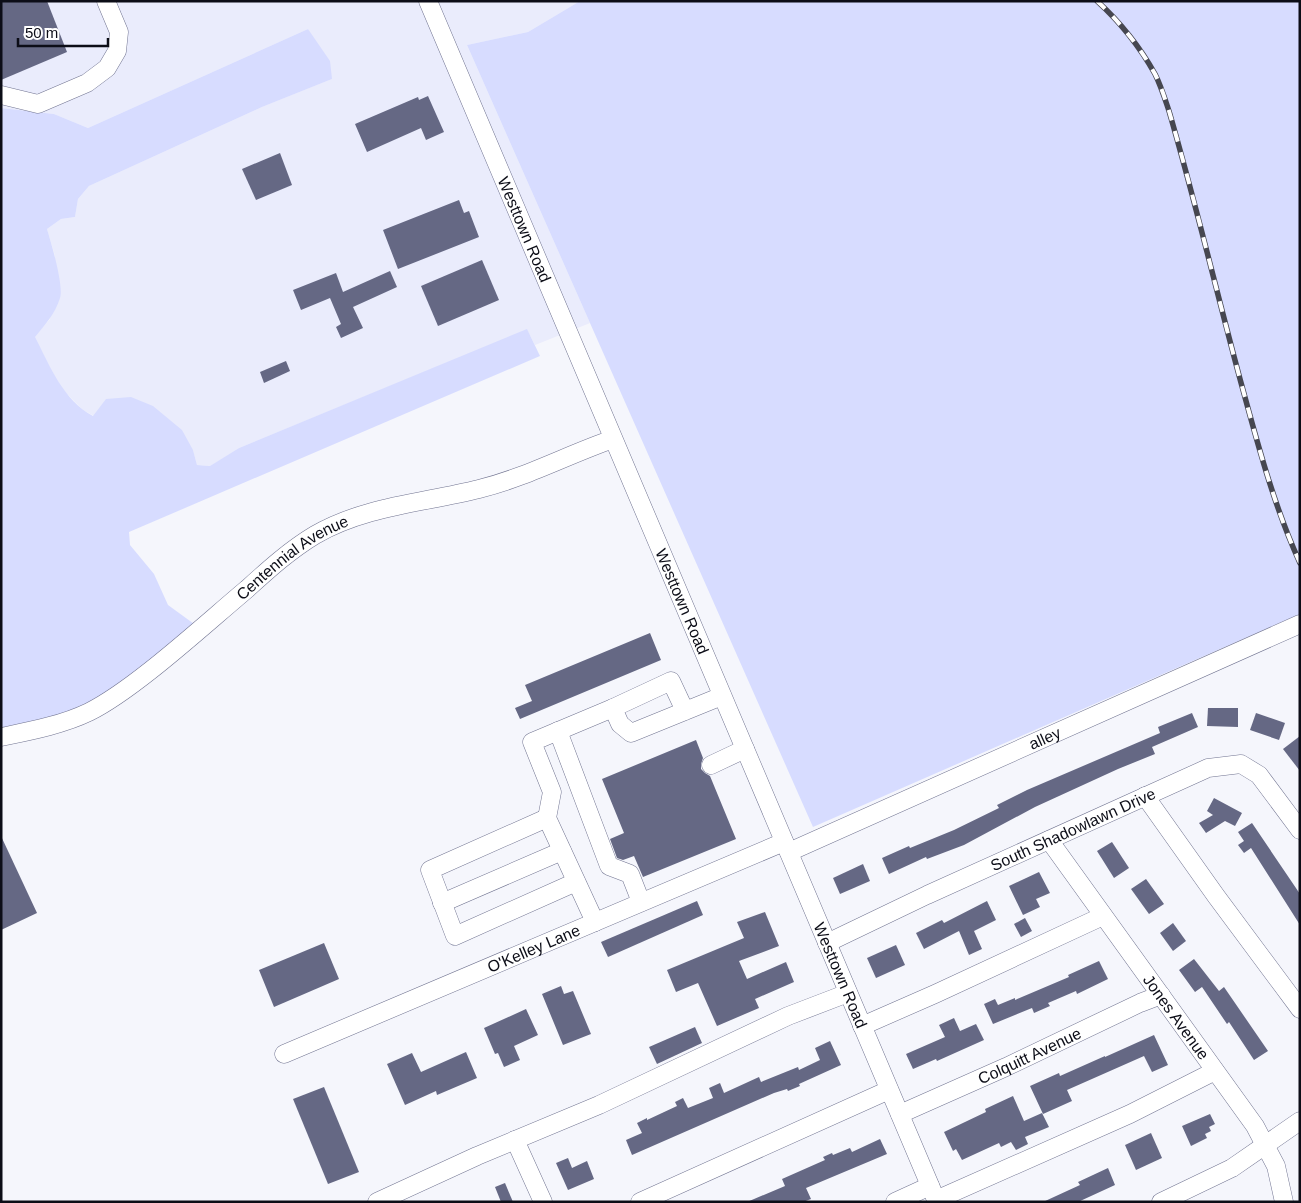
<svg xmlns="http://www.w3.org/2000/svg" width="1301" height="1203" viewBox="0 0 1301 1203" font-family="Arial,sans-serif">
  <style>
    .built { fill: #eaecfc }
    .green { fill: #d7dcff }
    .building { fill: #656884 }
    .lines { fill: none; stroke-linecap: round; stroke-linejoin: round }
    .minor-casing { stroke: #717491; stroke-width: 19 }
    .minor { stroke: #fff; stroke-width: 18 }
    .rail-casing { stroke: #464750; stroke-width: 5.5 }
    .rail { stroke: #fff; stroke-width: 4; stroke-dasharray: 11; stroke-linecap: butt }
    .labels { text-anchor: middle; stroke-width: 4.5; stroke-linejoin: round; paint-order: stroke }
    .street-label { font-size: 16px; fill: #0c0d17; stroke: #fff }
  </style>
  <rect width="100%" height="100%" fill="#f5f6fc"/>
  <path class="built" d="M1 1H580L528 32 467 45 590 323 535 345 527 330 239 448 211 466 197 465 193 450 94 416 83 410 61 388 34 337 50 319 55 256 47 229 61 219 75 217 78 199 89 186 262 107 332 79 308 29 88 128 54 114 1 108Z"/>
  <g class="green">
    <path d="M580 1H1300V614L813 827 467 45 528 32Z"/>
    <path d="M308 29 330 61 332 79 262 107 89 186 78 199 75 217 61 219 47 229C51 242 64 286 60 298 55 314 45 325 35 337 50 366 63 400 93 416L106 399 131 397 153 406 182 430 193 450 197 465 210 466 239 448 527 329 540 356 129 532 130 545 154 574 168 605 201 629 110 700 1 737V108L54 114 88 128Z"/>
  </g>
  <g class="building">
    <path d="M1 1H47L67 52 1 80Z"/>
    <path d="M428 96 444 132 426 140 421 128 367 152 355 124 418 97 419 100Z"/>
    <path d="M280 153 292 185 256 200 242 169Z"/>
    <path d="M459 200 464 213 469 211 479 237 398 269 383 230Z"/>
    <path d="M482 260 499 300 438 326 421 286Z"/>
    <path d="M390 271 397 287 353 307 363 328 341 338 336 327 341 324 330 298 301 310 293 290 336 273 343 292Z"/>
    <path d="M286 361 290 371 264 383 260 372Z"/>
    <path d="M650 633 661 660 520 719 515 708 532 701 525 685Z"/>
    <path d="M1208 708H1238V727L1207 726Z"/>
    <path d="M1192 713 1198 727 1152 747 1155 754 1118 769 1035 807 964 845 927 859 926 857 889 874 882 858 909 846 910 848 954 830 999 808 997 805 1027 790 1160 733 1158 727Z"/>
    <path d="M1256 713 1285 723 1279 740 1250 730Z"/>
    <path d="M1300 736V771L1283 749Z"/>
    <path d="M696 740 703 758 701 764V769L705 773 710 776 736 839 643 877 634 856 623 860 617 858 610 839 624 833 602 779Z"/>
    <path d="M1214 798 1242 813 1235 826 1225 821 1206 833 1199 823 1213 815 1207 811Z"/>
    <path d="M1252 823 1300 894V925L1251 848 1244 853 1238 845 1244 841 1238 832Z"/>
    <path d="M1 836 37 913 1 930Z"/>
    <path d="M1112 842 1129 868 1114 878 1097 851Z"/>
    <path d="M863 864 870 881 840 894 833 878Z"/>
    <path d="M1039 872 1050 893 1036 899 1040 907 1023 915 1009 886Z"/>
    <path d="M1146 879 1164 904 1149 914 1131 889Z"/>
    <path d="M697 901 703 915 608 957 601 942Z"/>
    <path d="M987 901 996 920 974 931 982 949 969 955 959 931 924 949 916 933 942 920 944 923Z"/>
    <path d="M765 912 779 946 739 961 747 979 786 962 794 982 755 999 759 1008 717 1026 698 983 676 992 667 970 744 938 737 922Z"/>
    <path d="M1025 918 1032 931 1021 937 1014 924Z"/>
    <path d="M1173 923 1186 941 1173 951 1160 933Z"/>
    <path d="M324 943 339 979 274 1007 259 970Z"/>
    <path d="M896 945 905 965 876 978 867 958Z"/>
    <path d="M1194 959 1219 991 1224 987 1268 1051 1254 1060 1229 1022 1227 1024 1202 987 1195 992 1179 970Z"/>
    <path d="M1099 961 1108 979 1077 994 1076 991 1048 1003 1050 1006 1034 1013 1032 1008 993 1024 984 1004 995 999 998 1005 1015 998V1000L1069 977 1068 975Z"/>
    <path d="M561 986 564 994 573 991 591 1034 563 1045 542 994Z"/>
    <path d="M526 1009 538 1035 514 1046 520 1060 504 1067 498 1053 495 1054 484 1028Z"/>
    <path d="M954 1018 960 1031 976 1024 984 1040 937 1061 936 1059 913 1069 906 1054 945 1037 939 1025Z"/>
    <path d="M695 1027 702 1043 657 1064 649 1047Z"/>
    <path d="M1154 1035 1168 1065 1152 1072 1144 1056 1067 1090 1072 1101 1043 1114 1030 1086 1059 1073 1060 1076 1105 1056V1057Z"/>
    <path d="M830 1041 841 1065 799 1084 800 1086 788 1091 787 1089 774 1093 632 1155 626 1140 642 1133 637 1123 647 1118V1120L677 1106 675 1102 683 1098 688 1108 713 1098 709 1088 720 1083 724 1093 759 1077 761 1082 798 1067 799 1070 820 1060 815 1048Z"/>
    <path d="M466 1052 477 1078 437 1095 436 1091 405 1105 387 1064 412 1053 421 1072Z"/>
    <path d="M324 1087 359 1172 328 1184 293 1099Z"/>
    <path d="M1013 1096 1024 1121 1042 1113 1049 1127 1025 1137 1028 1144 1016 1150 1011 1142 1001 1147 999 1143 962 1160 956 1149 953 1151 944 1132 986 1112 985 1109Z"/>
    <path d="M1210 1114 1215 1124 1209 1127 1211 1131 1205 1134 1207 1138 1191 1146 1182 1126Z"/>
    <path d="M1151 1133 1162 1158 1136 1170 1125 1145Z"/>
    <path d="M880 1139 887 1154 806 1188 811 1199 803 1202H747L785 1186 782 1179 825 1160 823 1157 832 1153 833 1155 850 1148 852 1152Z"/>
    <path d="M568 1158 572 1168 587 1161 594 1179 568 1190 556 1163Z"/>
    <path d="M1108 1168 1115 1185 1078 1202H1043L1080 1185 1078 1182Z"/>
    <path d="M505 1183 513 1202H501L495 1187Z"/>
  </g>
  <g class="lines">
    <defs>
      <g id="minor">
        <path id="s1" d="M428 1 937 1202"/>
        <path d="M1 95 38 104 87 83 107 68 117 51 119 32 106 1"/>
        <path d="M685 711 671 681 613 708 620 724 631 733 722 696"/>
        <path d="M558 731 609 866 630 874 641 902"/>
        <path id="s2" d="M1 737C30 731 62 725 89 712 111 701 132 685 151 670 184 644 215 616 247 589 268 570 290 550 315 535 365 506 423 503 479 489 527 477 567 455 613 439"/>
        <path d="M711 765 745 749"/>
        <path d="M1145 796 1216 896 1300 1009"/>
        <path d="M547 818 430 870 455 936 576 882"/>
        <path id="s3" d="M1049 840 1255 1126 1276 1166 1284 1202"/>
        <path id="s4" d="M789 852 1300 624"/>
        <path d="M442 903 562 851"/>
        <path d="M595 922 547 818 552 792 532 742 613 708"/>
        <path id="s5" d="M827 943 927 895 1208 768 1241 764 1259 775 1300 830"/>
        <path d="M862 1026 935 994 1103 916"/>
        <path id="s6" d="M284 1054 784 842"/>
        <path id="s7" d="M900 1114 1006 1067 1140 1003 1161 995"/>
        <path d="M515 1140 543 1202"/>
        <path d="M936 1200 1130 1114 1215 1071"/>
        <path d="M377 1202 477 1156 599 1105 788 1016 848 993"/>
        <path d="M640 1202 889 1090"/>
        <path d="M895 1202 930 1186"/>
        <path d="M1161 1202 1232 1168 1300 1121"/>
      </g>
    </defs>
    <use href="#minor" class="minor-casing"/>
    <use href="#minor" class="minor"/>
    <defs>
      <path id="rail" d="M1097 1C1120 22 1140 47 1155 74 1161 86 1165 99 1169 111 1195 200 1216 290 1240 379 1257 441 1273 504 1300 563"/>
    </defs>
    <use href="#rail" class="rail-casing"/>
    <use href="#rail" class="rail"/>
  </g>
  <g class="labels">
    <g class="street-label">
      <text dy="6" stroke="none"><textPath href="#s1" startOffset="248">Westtown Road</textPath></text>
      <text dy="6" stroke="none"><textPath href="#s2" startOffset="348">Centennial Avenue</textPath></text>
      <text dy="6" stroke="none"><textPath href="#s1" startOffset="652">Westtown Road</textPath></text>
      <text dy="6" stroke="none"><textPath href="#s4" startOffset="280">alley</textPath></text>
      <text dy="6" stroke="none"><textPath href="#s5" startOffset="271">South Shadowlawn Drive</textPath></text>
      <text dy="6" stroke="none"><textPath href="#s6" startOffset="271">O'Kelley Lane</textPath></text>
      <text dy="6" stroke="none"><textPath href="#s1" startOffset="1058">Westtown Road</textPath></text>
      <text dy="6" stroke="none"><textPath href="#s3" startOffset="218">Jones Avenue</textPath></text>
      <text dy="6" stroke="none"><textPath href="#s7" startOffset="142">Colquitt Avenue</textPath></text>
    </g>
  </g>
  <rect width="1301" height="1203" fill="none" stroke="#0c0d17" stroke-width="5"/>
  <path d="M18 38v8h90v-8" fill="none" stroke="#0c0d17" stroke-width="2.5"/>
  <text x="25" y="38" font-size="15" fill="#0c0d17" stroke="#ffffff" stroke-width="4" paint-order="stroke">50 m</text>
</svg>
